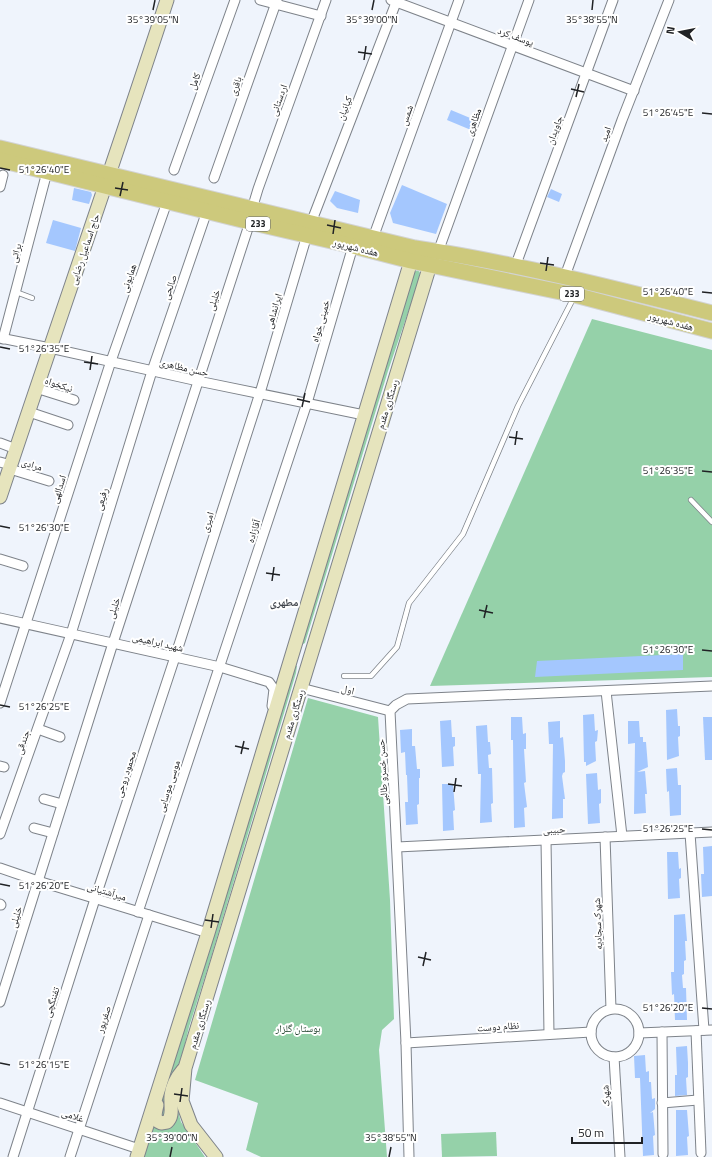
<svg xmlns="http://www.w3.org/2000/svg" width="712" height="1157" viewBox="0 0 712 1157" font-family="'Titillium Web','Noto Naskh Arabic',sans-serif">
  <style>
    .green { fill: #95d1a9 }
    .building { fill: #a4c7fe }
    .lines { fill: none; stroke-linecap: round; stroke-linejoin: round }
    .lane-casing { stroke: #7e838a; stroke-width: 6 }
    .street-casing { stroke: #7e838a; stroke-width: 11 }
    .secondary-casing { stroke: #7e838a; stroke-width: 15 }
    .primary-casing { stroke: #d2d3d3; stroke-width: 17 }
    .lane { stroke: #fff; stroke-width: 4.5 }
    .street { stroke: #fff; stroke-width: 9 }
    .secondary { stroke: #e6e4bd; stroke-width: 13 }
    .primary { stroke: #cdc97c; stroke-width: 15 }
    .ticks { fill: none; stroke: #202225; stroke-width: 1.5 }
    .labels { text-anchor: middle; stroke-width: 4; stroke-linejoin: round; paint-order: stroke }
    .shield { fill: #fff; stroke: #636466; stroke-width: 1 }
    .shield-label { font-size: 9px; font-weight: bold; fill: #202225 }
    .street-label { font-size: 10px; fill: #202225; stroke: #fff }
    .park-label { font-size: 10px; fill: #183a25; stroke: #fff }
    .neighbourhood-label { font-size: 11px; font-weight: bold; fill: #41454c; stroke: #fff }
    .ticks-label { font-size: 10px; text-anchor: middle; fill: #202225; stroke: #fff; stroke-width: 4; stroke-linejoin: round; paint-order: stroke }
  </style>
  <rect width="100%" height="100%" fill="#eff4fc"/>
  <g class="green">
    <path d="M418 269 420 273 417 286 388 371 305 643 301 645 414 273Z"/>
    <path d="M592 319 712 350V677L430 686Z"/>
    <path d="M293 663 297 666 296 673 210 961 189 1027 184 1048 177 1069 167 1115 160 1118 158 1110Z"/>
    <path d="M308 698 378 717 390 900 394 1019 382 1030 379 1050 387 1157H261L246 1150 258 1103 195 1080Z"/>
    <path d="M176 1104 181 1122 205 1157H141L151 1120 155 1126Z"/>
    <path d="M496 1132 497 1156 442 1157 441 1134Z"/>
  </g>
  <g class="building">
    <path d="M451 110 475 120 471 130 447 120Z"/>
    <path d="M402 185 447 204 436 234 393 223 390 213Z"/>
    <path d="M74 188 91 192 92 195 89 204 72 200Z"/>
    <path d="M551 189 562 194 559 202 547 197Z"/>
    <path d="M335 191 360 200 358 213 337 208 330 201Z"/>
    <path d="M53 220 81 228 75 251 46 243Z"/>
    <path d="M683 654V670L535 677 537 661Z"/>
    <path d="M677 709 678 726H680V736L678 737 679 756 667 760 666 710Z"/>
    <path d="M594 714 595 731 598 730 597 741 595 742 596 761 586 766V762H584L583 715Z"/>
    <path d="M511 717H522L523 734 526 733V749H524L526 782 524 783 527 807 524 808 525 827 514 828 513 740H511Z"/>
    <path d="M703 717H712V760H705Z"/>
    <path d="M451 720 452 737H455V746L453 747 454 766 442 767 440 721Z"/>
    <path d="M560 721V738L563 737 565 761V772L563 773 562 776 565 799H563V818L552 819 553 744H549L548 722Z"/>
    <path d="M628 721H639L640 737H643V742H646L648 767 637 772 645 771 647 794H645L646 813 634 814 635 743 628 744Z"/>
    <path d="M487 725 488 742H490L491 754 488 755 489 768H492L493 803 491 804 492 822 480 823 481 774H478L476 726Z"/>
    <path d="M412 729V746H415L417 769H420V778H419V804L417 805 418 824 406 825 405 802H408L407 775H406L405 752 401 753 400 730Z"/>
    <path d="M677 768 678 785H681V815L670 816 669 791 667 792 666 769Z"/>
    <path d="M597 773 598 790 601 789V803L599 804 600 823 588 824 586 774Z"/>
    <path d="M442 784H453L455 810 453 811 454 830 443 831Z"/>
    <path d="M712 846V896L702 897 701 874H704L703 847Z"/>
    <path d="M667 852H678L679 869 681 868V878L679 879 680 898 668 899Z"/>
    <path d="M685 914 687 941H685L686 960 684 961V974L682 975 683 988H686L687 1020H675L674 994 672 995 671 972H674V915Z"/>
    <path d="M687 1046 688 1063V1077L686 1078 687 1095 675 1096V1075H677L676 1047Z"/>
    <path d="M645 1055 646 1072 649 1071V1082H651L652 1099 655 1098V1109L650 1113 653 1112 655 1135 653 1136 654 1155 643 1156 640 1078H635L634 1056Z"/>
    <path d="M676 1110H687L689 1136 687 1137 688 1155 676 1156Z"/>
  </g>
  <g class="lines">
    <defs>
      <g id="lane">
        <path d="M16 292 32 298"/>
        <path d="M691 500 712 522"/>
        <path d="M344 676H371L397 647 409 603 463 534 518 406 574 297"/>
      </g>
      <g id="street">
        <path d="M260 0 321 16"/>
        <path d="M391 0 634 91"/>
        <path d="M174 170 235 0"/>
        <path d="M214 178 277 0"/>
        <path d="M0 187 3 175"/>
        <path d="M252 209 258 189 326 0"/>
        <path d="M311 223 397 0"/>
        <path d="M373 238 459 0"/>
        <path d="M438 252 529 0"/>
        <path d="M515 267 613 0"/>
        <path d="M565 276 622 120 669 0"/>
        <path d="M0 338 50 348 198 381 364 415"/>
        <path d="M3 339 47 172"/>
        <path d="M36 388 74 400"/>
        <path d="M29 412 68 425"/>
        <path d="M0 443 16 449"/>
        <path d="M0 462 11 465"/>
        <path d="M10 469 49 481"/>
        <path d="M0 559 23 566"/>
        <path d="M0 618 220 667 269 682 274 689 272 706"/>
        <path d="M301 688 390 711"/>
        <path d="M606 691 622 836"/>
        <path d="M0 703 111 361 167 202"/>
        <path d="M38 729 60 737"/>
        <path d="M0 766 4 767"/>
        <path d="M44 799 62 804"/>
        <path d="M34 828 53 833"/>
        <path d="M690 833 704 1030"/>
        <path d="M0 834 71 634 152 371 207 211"/>
        <path d="M605 837 611 1009"/>
        <path d="M546 840 549 1034"/>
        <path d="M397 847 712 832"/>
        <path d="M0 868 38 881 208 933"/>
        <path d="M0 904 1 905"/>
        <path d="M138 912 307 403 353 246"/>
        <path d="M0 1002 113 643 250 222"/>
        <circle cx="615" cy="1033" r="24"/>
        <path d="M696 1031 701 1153"/>
        <path d="M662 1032 663 1154"/>
        <path d="M639 1033 712 1030"/>
        <path d="M406 1043 591 1032"/>
        <path d="M614 1057 620 1157"/>
        <path d="M0 1103 139 1149"/>
        <path d="M662 1103 698 1100"/>
        <path d="M13 1157 95 899 175 657 260 393 307 235"/>
        <path d="M70 1157 149 915"/>
        <path d="M409 1157 406 1043 390 711 396 705 407 699 712 686"/>
      </g>
      <g id="secondary">
        <path d="M0 497C55 331 113 166 167 0"/>
        <path d="M157 1105C155 1113 153 1120 161 1123L167 1122C174 1116 170 1105 171 1096 172 1086 177 1077 183 1070"/>
        <path d="M137 1157 208 933 411 261"/>
        <path d="M216 1157 191 1125 182 1101 185 1068 430 265"/>
      </g>
      <g id="primary">
        <path d="M0 148 415 248C515 263 614 288 712 313"/>
        <path d="M0 160 250 222 353 246 411 261 575 295 712 331"/>
      </g>
    </defs>
    <use href="#lane" class="lane-casing"/>
    <use href="#street" class="street-casing"/>
    <use href="#secondary" class="secondary-casing"/>
    <use href="#primary" class="primary-casing"/>
    <use href="#lane" class="lane"/>
    <use href="#street" class="street"/>
    <use href="#secondary" class="secondary"/>
    <use href="#primary" class="primary"/>
  </g>
  <path class="ticks" d="M153 10 155 0M372 10 374 0M592 10 593 0M358 52 372 54M364 60 366 46M571 89 584 92M576 97 579 84M702 113 712 114M0 168 10 170M115 188 128 190M120 196 123 182M327 225 341 228M333 234 335 220M540 263 554 265M546 271 548 257M702 292 712 293M0 347 10 349M84 362 98 364M90 370 92 356M297 399 310 402M302 407 305 393M509 437 523 439M515 445 517 431M702 471 712 472M0 526 10 528M266 573 280 575M272 581 274 567M479 610 493 613M484 618 487 605M702 650 712 651M0 705 10 707M235 746 249 749M241 754 244 741M448 784 462 786M454 792 456 778M702 829 712 830M0 884 10 886M205 920 219 922M211 928 213 914M418 957 431 960M423 966 426 952M702 1008 712 1009M0 1063 10 1065M174 1094 188 1096M180 1102 182 1088M170 1157 172 1147M389 1157 391 1147"/>
  <g class="labels">
    <g class="shield">
      <rect x="246" y="217" width="24" height="14" rx="3"/>
      <rect x="560" y="287" width="24" height="14" rx="3"/>
    </g>
    <g class="shield-label">
      <text x="258" y="227">233</text>
      <text x="572" y="297">233</text>
    </g>
    <g class="street-label">
      <text transform="translate(516 36) rotate(20)" y="4">یوسف کرد</text>
      <text transform="translate(194 81) rotate(-70)" y="4">کامل</text>
      <text transform="translate(235 86) rotate(-71)" y="4">باقری</text>
      <text transform="translate(278 100) rotate(-70)" y="4">اردستانی</text>
      <text transform="translate(344 108) rotate(-69)" y="4">کیانیان</text>
      <text transform="translate(406 115) rotate(-70)" y="4">شمس</text>
      <text transform="translate(473 122) rotate(-70)" y="4">مظاهری</text>
      <text transform="translate(554 130) rotate(-70)" y="4">جاویدان</text>
      <text transform="translate(605 134) rotate(-70)" y="4">امید</text>
      <text transform="translate(356 247) rotate(14)" y="4">هفده شهریور</text>
      <text transform="translate(84 249) rotate(-71)" y="4">حاج اسماعیل رضایی</text>
      <text transform="translate(15 253) rotate(-75)" y="4">براتی</text>
      <text transform="translate(128 278) rotate(-71)" y="4">همایونی</text>
      <text transform="translate(169 287) rotate(-71)" y="4">صالحی</text>
      <text transform="translate(213 300) rotate(-72)" y="4">خلیلی</text>
      <text transform="translate(273 311) rotate(-74)" y="4">ایرانشاهی</text>
      <text transform="translate(320 321) rotate(-74)" y="4">خمینی خواه</text>
      <text transform="translate(671 321) rotate(15)" y="4">هفده شهریور</text>
      <text transform="translate(184 367) rotate(13)" y="4">حسن مظاهری</text>
      <text transform="translate(59 384) rotate(18)" y="4">نیکخواه</text>
      <text transform="translate(387 404) rotate(-73)" y="4">رستگاری مقدم</text>
      <text transform="translate(32 464) rotate(17)" y="4">مرادی</text>
      <text transform="translate(58 489) rotate(-72)" y="4">اسدالهی</text>
      <text transform="translate(101 499) rotate(-73)" y="4">رفیعی</text>
      <text transform="translate(207 522) rotate(-72)" y="4">امیری</text>
      <text transform="translate(253 531) rotate(-72)" y="4">آقازاده</text>
      <text transform="translate(113 608) rotate(-72)" y="4">خلیلی</text>
      <text transform="translate(158 642) rotate(13)" y="4">شهید ابراهیمی</text>
      <text transform="translate(348 689) rotate(14)" y="4">اول</text>
      <text transform="translate(293 714) rotate(-73)" y="4">رستگاری مقدم</text>
      <text transform="translate(22 742) rotate(-70)" y="4">جندقی</text>
      <text transform="translate(382 772) rotate(-93)" y="4">حسن خسرو طالبی</text>
      <text transform="translate(125 774) rotate(-72)" y="4">محمود روحی</text>
      <text transform="translate(168 786) rotate(-72)" y="4">موسی موسایی</text>
      <text transform="translate(554 829) rotate(-3)" y="4">حبیبی</text>
      <text transform="translate(107 891) rotate(17)" y="4">میرآشتیانی</text>
      <text transform="translate(15 917) rotate(-73)" y="4">خلیلی</text>
      <text transform="translate(597 924) rotate(-92)" y="4">شهرک سجادیه</text>
      <text transform="translate(51 1002) rotate(-72)" y="4">تفننگچی</text>
      <text transform="translate(103 1019) rotate(-72)" y="4">صفرپور</text>
      <text transform="translate(199 1024) rotate(-73)" y="4">رستگاری مقدم</text>
      <text transform="translate(498 1026) rotate(-4)" y="4">نظام دوست</text>
      <text transform="translate(605 1096) rotate(-93)" y="4">شهرک</text>
      <text transform="translate(73 1115) rotate(18)" y="4">غلامی</text>
    </g>
    <g class="park-label">
      <text x="298" y="1032">بوستان گلزار</text>
    </g>
    <g class="neighbourhood-label">
      <text x="284" y="606">مطهری</text>
    </g>
  </g>
  <g class="ticks-label">
    <text x="153" y="23">35°39'05"N</text>
    <text x="372" y="23">35°39'00"N</text>
    <text x="592" y="23">35°38'55"N</text>
    <text x="668" y="116">51°26'45"E</text>
    <text x="44" y="173">51°26'40"E</text>
    <text x="668" y="295">51°26'40"E</text>
    <text x="44" y="352">51°26'35"E</text>
    <text x="668" y="474">51°26'35"E</text>
    <text x="44" y="531">51°26'30"E</text>
    <text x="668" y="653">51°26'30"E</text>
    <text x="44" y="710">51°26'25"E</text>
    <text x="668" y="832">51°26'25"E</text>
    <text x="44" y="889">51°26'20"E</text>
    <text x="668" y="1011">51°26'20"E</text>
    <text x="44" y="1068">51°26'15"E</text>
    <text x="172" y="1141">35°39'00"N</text>
    <text x="391" y="1141">35°38'55"N</text>
  </g>
  <g transform="translate(680 32) rotate(280)" stroke="#ffffff" stroke-width="3" paint-order="stroke">
  <path d="M0-3L7 15L0 10L-7 15Z" fill="#202225"/>
  <text y="-6" font-size="11" font-weight="bold" text-anchor="middle" fill="#202225">N</text>
  </g>
  <path d="M572 1137v6h70v-6" fill="none" stroke="#202225" stroke-width="2"/>
  <text x="578" y="1137" font-size="12" fill="#202225" stroke="#ffffff" stroke-width="3" paint-order="stroke">50 m</text>
</svg>
